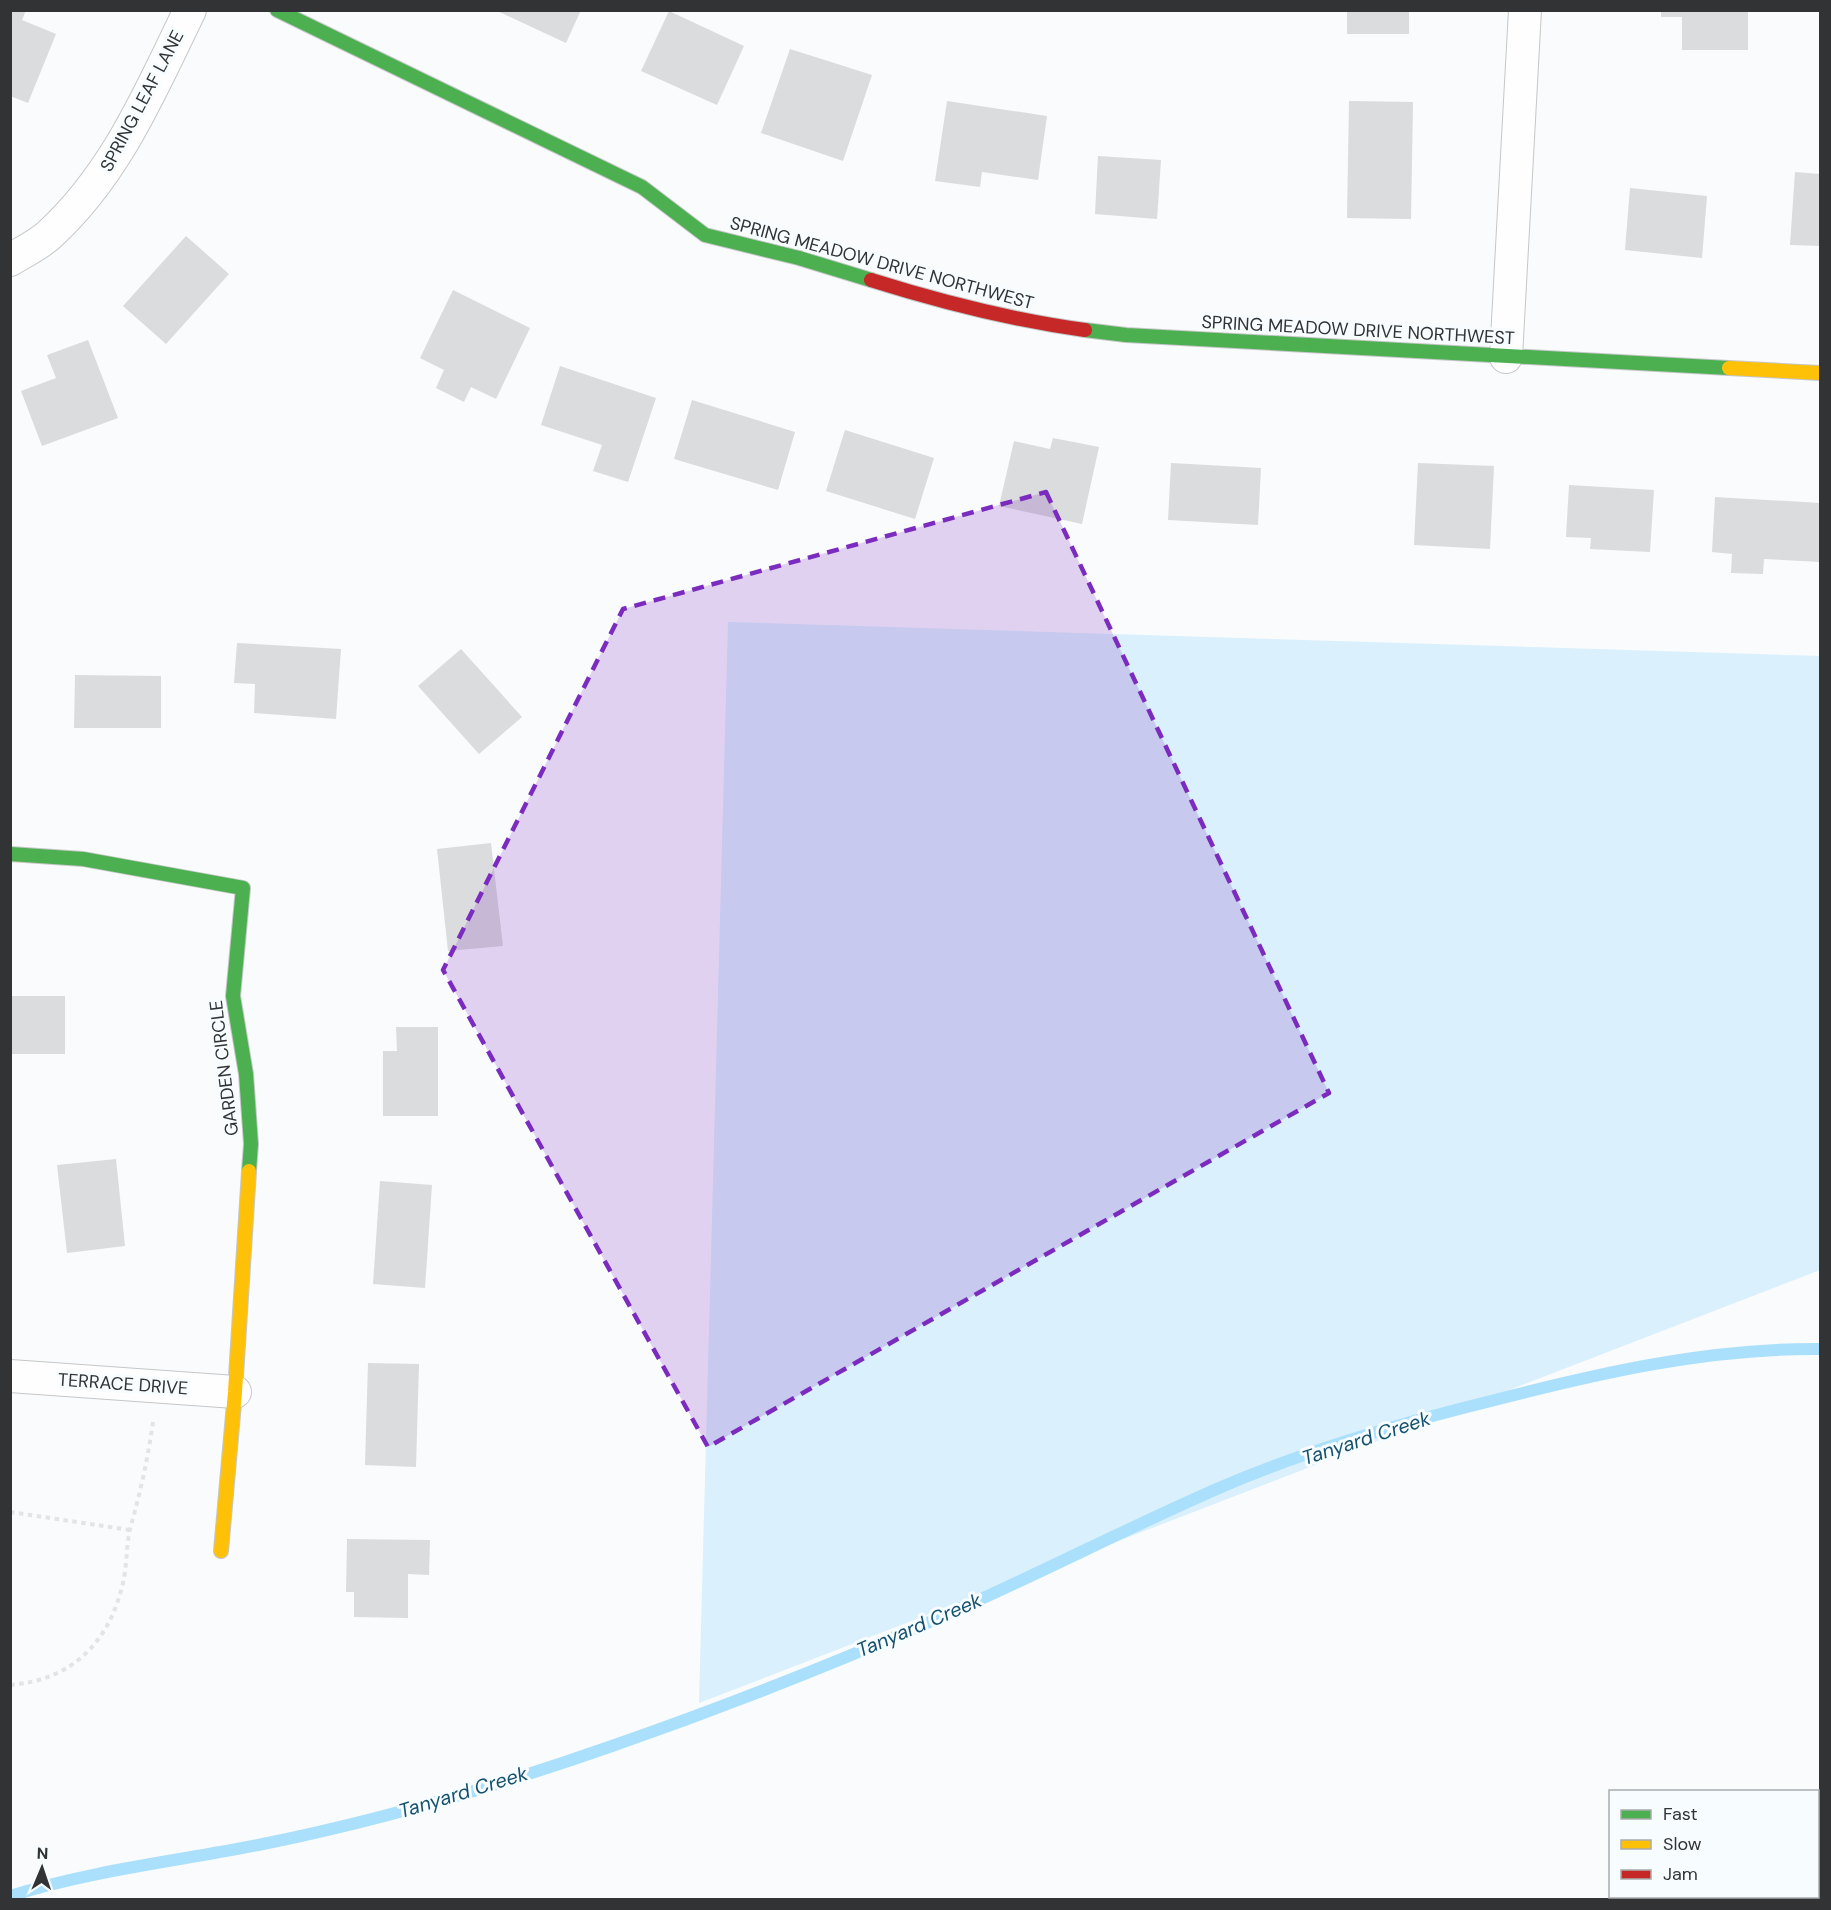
<svg xmlns="http://www.w3.org/2000/svg" width="1831" height="1910" viewBox="0 0 1831 1910" font-family="'DM Sans',sans-serif">
  <style>
    .green { fill: #daf0fc }
    .lines { fill: none; stroke-linecap: round; stroke-linejoin: round }
    .stream { stroke: #abe0fc; stroke-width: 12 }
    .building { fill: #dadcdd }
    .street-casing { stroke: #c5c7c8; stroke-width: 34 }
    .fast-casing { stroke: #c5c7c8; stroke-width: 16 }
    .slow-casing { stroke: #c5c7c8; stroke-width: 16 }
    .jam-casing { stroke: #c5c7c8; stroke-width: 16 }
    .path { stroke: #e4e4e4; stroke-width: 4; stroke-dasharray: 4.5 4.5; stroke-linecap: butt }
    .street { stroke: #fefeff; stroke-width: 32 }
    .fast { stroke: #4caf50; stroke-width: 14 }
    .slow { stroke: #ffc107; stroke-width: 14 }
    .jam { stroke: #c62828; stroke-width: 14 }
    .marked { fill: #7b2cbf; fill-opacity: 0.2; stroke: #7b2cbf; stroke-width: 4.5; stroke-dasharray: 12 8; stroke-linejoin: round }
    .labels { text-anchor: middle; stroke-width: 6; stroke-linejoin: round; paint-order: stroke }
    .street-label { font-size: 18px; fill: #313334; stroke: #f7fcff }
    .water-label { font-size: 20px; font-style: italic; fill: #16516d; stroke: #f7fcff }
  </style>
  <rect width="100%" height="100%" fill="#f9fbfd"/>
  <path class="green" d="M728 622 1820 656V1270L699 1703Z"/>
  <g class="lines">
    <path class="stream" d="M10 1896C93 1870 178 1861 263 1844 381 1820 498 1786 612 1746 724 1707 833 1664 941 1617 1035 1576 1125 1529 1219 1488 1307 1450 1398 1424 1491 1401 1599 1373 1708 1348 1820 1349"/>
  </g>
  <g class="building">
    <path d="M10 10H26L22 20 56 34 28 103 10 96Z"/>
    <path d="M495 10H581L566 43Z"/>
    <rect x="1347" y="10" width="62" height="24"/>
    <path d="M1661 10H1748V50H1682V17H1661Z"/>
    <path d="M669 11 744 46 717 105 641 71Z"/>
    <path d="M790 49 872 75 843 161 761 133Z"/>
    <path d="M947 101 1047 116 1038 180 982 172 980 187 935 181Z"/>
    <path d="M1349 101 1413 102 1411 219 1347 218Z"/>
    <path d="M1098 156 1161 160 1157 219 1095 214Z"/>
    <path d="M1795 172 1820 174V246L1790 245Z"/>
    <path d="M1630 188 1707 196 1702 258 1625 250Z"/>
    <path d="M186 236 229 274 166 344 123 306Z"/>
    <path d="M453 290 530 328 496 399 471 387 464 402 436 388 444 370 420 358Z"/>
    <path d="M88 340 118 418 42 446 21 391 56 378 47 355Z"/>
    <path d="M560 366 656 398 628 482 593 471 602 445 541 425Z"/>
    <path d="M692 400 795 432 778 490 674 459Z"/>
    <path d="M845 430 934 458 915 519 826 491Z"/>
    <path d="M1053 438 1099 447 1082 524 999 506 1014 441 1050 449Z"/>
    <path d="M1171 463 1261 468 1258 525 1168 520Z"/>
    <path d="M1418 463 1494 466 1490 549 1414 545Z"/>
    <path d="M1569 485 1654 490 1650 552 1590 549 1591 538 1566 537Z"/>
    <path d="M1715 497 1820 503V562L1764 559 1763 574 1731 573 1732 554 1712 552Z"/>
    <path d="M237 643 341 649 336 719 254 713 255 684 234 683Z"/>
    <path d="M461 649 522 717 479 754 418 686Z"/>
    <path d="M75 675 161 676V728H74Z"/>
    <path d="M491 843 503 946 448 951 437 849Z"/>
    <rect x="10" y="996" width="55" height="58"/>
    <path d="M396 1027H438V1116H383V1051H397Z"/>
    <path d="M116 1159 125 1246 67 1253 57 1165Z"/>
    <path d="M380 1181 432 1185 425 1288 373 1284Z"/>
    <path d="M368 1363 419 1364 416 1467 365 1465Z"/>
    <path d="M347 1539 430 1540 429 1575 408 1574V1618L354 1617V1592H346Z"/>
  </g>
  <g class="lines">
    <defs>
      <g id="street">
        <path d="M10 260C23 252 38 245 49 235 116 174 151 90 190 10"/>
        <path d="M1506 357 1525 10"/>
        <path d="M10 1376 235 1392"/>
      </g>
      <g id="fast">
        <path d="M277 10 642 187 705 235 799 258 871 280"/>
        <path d="M1085 330 1126 335 1729 368"/>
        <path d="M10 854 83 859 243 888 233 996 246 1074 251 1144 249 1171"/>
      </g>
      <g id="slow">
        <path d="M1729 368 1820 373"/>
        <path d="M221 1551 235 1392 249 1171"/>
      </g>
      <path id="jam" d="M871 280C941 302 1012 320 1085 330"/>
    </defs>
    <use href="#street" class="street-casing"/>
    <use href="#fast" class="fast-casing"/>
    <use href="#slow" class="slow-casing"/>
    <use href="#jam" class="jam-casing"/>
    <g class="path">
      <path d="M10 1512 130 1530"/>
      <path d="M10 1685C72 1680 109 1643 123 1583 127 1566 126 1547 130 1529 140 1494 148 1458 153 1422"/>
    </g>
    <use href="#street" class="street"/>
    <use href="#fast" class="fast"/>
    <use href="#slow" class="slow"/>
    <use href="#jam" class="jam"/>
  </g>
  <path class="marked" d="M1046 492 1329 1093 708 1447 443 970 623 609Z"/>
  <g class="labels">
    <g class="street-label">
      <text transform="translate(142 101) rotate(-62)" y="6">SPRING LEAF LANE</text>
      <text transform="translate(882 263) rotate(15)" y="6">SPRING MEADOW DRIVE NORTHWEST</text>
      <text transform="translate(1358 330) rotate(3)" y="6">SPRING MEADOW DRIVE NORTHWEST</text>
      <text transform="translate(224 1068) rotate(-97)" y="6">GARDEN CIRCLE</text>
      <text transform="translate(123 1384) rotate(4)" y="6">TERRACE DRIVE</text>
    </g>
    <g class="water-label">
      <text transform="translate(1366 1438) rotate(-18)" y="7">Tanyard Creek</text>
      <text transform="translate(919 1625) rotate(-23)" y="7">Tanyard Creek</text>
      <text transform="translate(463 1792) rotate(-17)" y="7">Tanyard Creek</text>
    </g>
  </g>
  <rect width="1831" height="1910" fill="none" stroke="#313334" stroke-width="24"/>
  <rect x="1609" y="1790" width="210" height="108" fill="#f7fcff" stroke="#a8acae" stroke-width="1.5"/>
  <rect x="1621" y="1810" width="30" height="9" fill="#4caf50" stroke="#a8acae" stroke-width="1.5"/>
  <text x="1663" y="1820" font-size="18" fill="#313334">Fast</text>
  <rect x="1621" y="1840" width="30" height="9" fill="#ffc107" stroke="#a8acae" stroke-width="1.5"/>
  <text x="1663" y="1850" font-size="18" fill="#313334">Slow</text>
  <rect x="1621" y="1870" width="30" height="9" fill="#c62828" stroke="#a8acae" stroke-width="1.5"/>
  <text x="1663" y="1880" font-size="18" fill="#313334">Jam</text>
  <g transform="translate(42 1868) rotate(2)" stroke="#f7fcff" stroke-width="4.5" paint-order="stroke">
  <path d="M0-4.5L10 22L0 15L-10 22Z" fill="#313334"/>
  <text y="-9" font-size="16" font-weight="bold" text-anchor="middle" fill="#313334">N</text>
  </g>
</svg>
